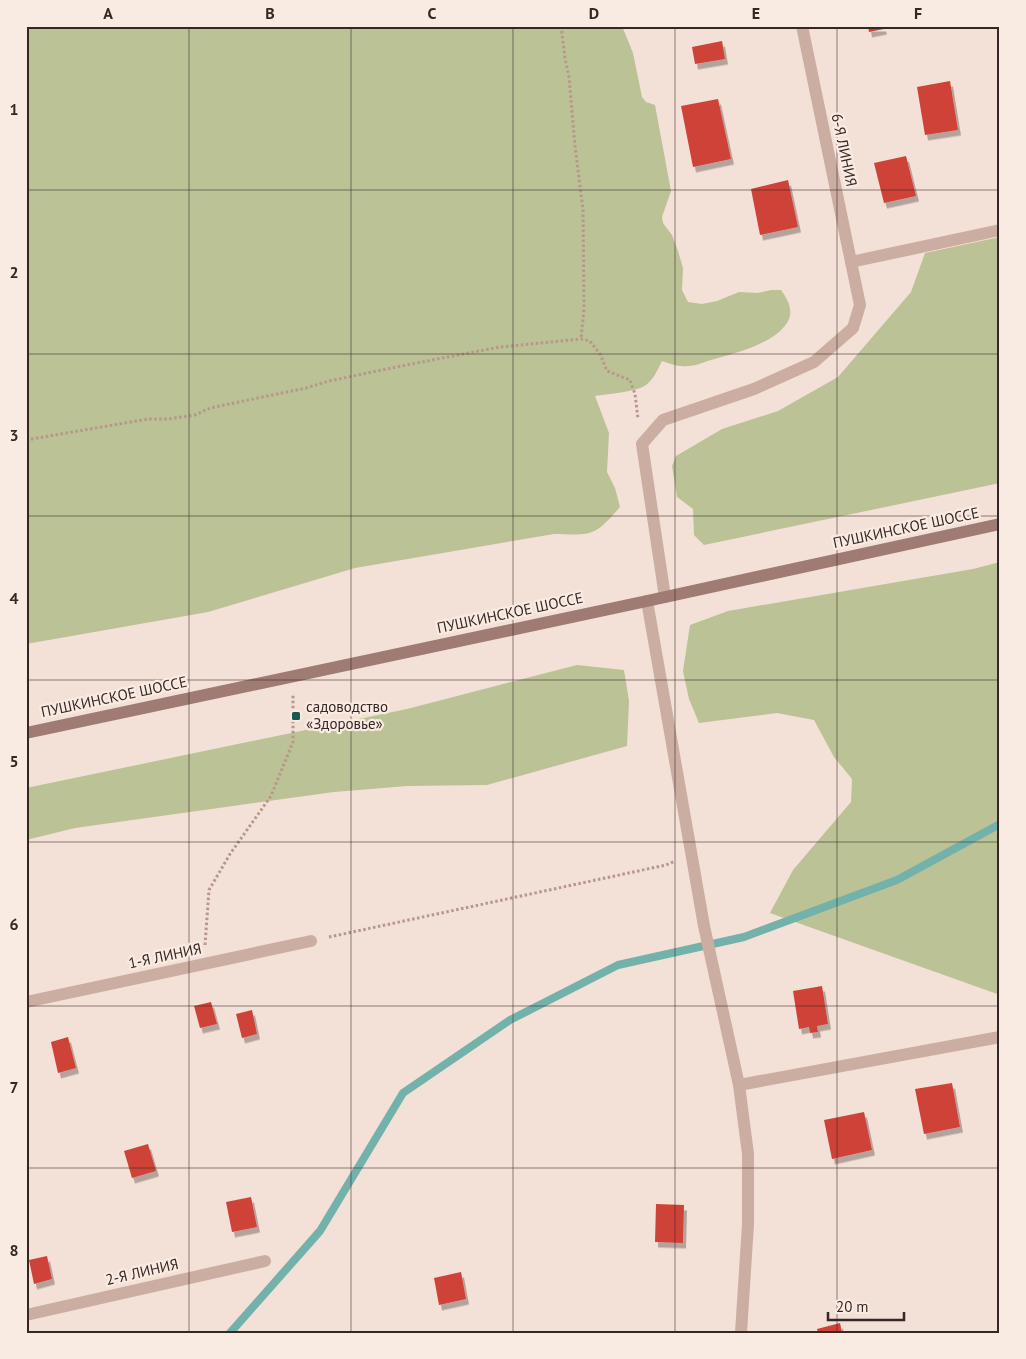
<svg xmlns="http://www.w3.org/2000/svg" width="1026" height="1359" viewBox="0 0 1026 1359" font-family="'PT Sans',sans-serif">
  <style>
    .green { fill: #bbc295 }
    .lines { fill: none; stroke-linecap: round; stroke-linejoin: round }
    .stream { stroke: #73b2aa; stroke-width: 8 }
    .building { fill: #cf4337; filter: url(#shadow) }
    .path { stroke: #b7978c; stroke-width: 3; stroke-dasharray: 2.5 2.5; stroke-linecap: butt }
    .service { stroke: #cbaea1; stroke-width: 12 }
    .minor { stroke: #cbaea1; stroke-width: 12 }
    .tertiary { stroke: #cbaea1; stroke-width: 12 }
    .secondary { stroke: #9f7b73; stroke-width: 12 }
    .grid { fill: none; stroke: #352725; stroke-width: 1; stroke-opacity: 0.55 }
    .poi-dot { fill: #185952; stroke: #faebe2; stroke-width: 2 }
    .labels { text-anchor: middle; stroke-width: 4.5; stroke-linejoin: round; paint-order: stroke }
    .street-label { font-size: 15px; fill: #352725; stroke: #faebe2 }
    .poi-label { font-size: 15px; fill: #352725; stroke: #faebe2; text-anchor: start }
    .neatline { fill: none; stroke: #352725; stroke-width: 2 }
    .grid-label { font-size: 16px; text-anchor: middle; font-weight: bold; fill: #352725 }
  </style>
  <defs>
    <filter id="shadow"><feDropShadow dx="3" dy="5.5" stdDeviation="0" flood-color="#0004"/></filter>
  </defs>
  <rect width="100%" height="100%" fill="#f3e0d6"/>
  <g class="green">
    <path d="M26 26H622L633 53 642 97 646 102 655 105 671 191 662 217 663 223 672 235 678 251 683 268 682 290 688 302 702 304 717 301 739 292 758 293 771 290H781C787 298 793 309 789 319 779 343 733 354 711 360 704 362 696 366 688 366 678 367 671 364 662 361 658 369 654 379 646 385 636 392 607 394 595 396L609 433 607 472 615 488 620 507C594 537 593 535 554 534L355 568 208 612 26 644Z"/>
    <path d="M1000 237V483L704 545 694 535 693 509 677 497 672 466 676 456 722 429 778 411 838 377 911 292 925 253Z"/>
    <path d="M1000 562V995L770 913 793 870 851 802 852 779 834 757 814 720 777 713 699 723 689 699 683 671 690 625 728 611 973 569Z"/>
    <path d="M577 665 624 670 629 701 627 746 487 785 407 786 334 792 75 828 26 840V788L407 709Z"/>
  </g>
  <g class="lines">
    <path class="stream" d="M230 1333 320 1231 403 1093 510 1020 618 965 744 937 897 880 1000 824"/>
  </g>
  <g class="building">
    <path d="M868 26H883L884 29 869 32Z"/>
    <path d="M722 41 725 59 695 64 692 47Z"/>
    <path d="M950 81 958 130 925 135 917 87Z"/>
    <path d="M718 99 731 159 693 167 681 106Z"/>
    <path d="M906 156 916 196 884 203 874 163Z"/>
    <path d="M788 180 798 227 760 235 751 189Z"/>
    <path d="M822 986 828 1024 817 1026 818 1032 810 1033 809 1027 799 1029 793 991Z"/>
    <path d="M211 1002 217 1024 200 1028 194 1006Z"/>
    <path d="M252 1010 257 1034 242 1038 236 1014Z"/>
    <path d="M68 1037 76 1068 58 1073 51 1042Z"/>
    <path d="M952 1083 960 1127 924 1134 915 1089Z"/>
    <path d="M864 1112 872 1150 832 1159 824 1120Z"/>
    <path d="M148 1144 156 1171 132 1178 124 1151Z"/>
    <path d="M251 1197 257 1227 232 1232 226 1202Z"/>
    <path d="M656 1204 684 1205 683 1243 655 1242Z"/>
    <path d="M47 1256 52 1279 34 1284 29 1260Z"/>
    <path d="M461 1272 466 1299 439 1305 434 1278Z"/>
    <path d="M840 1323 842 1333H818L817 1329Z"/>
  </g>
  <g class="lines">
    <g class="path">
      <path d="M561 26 565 58 569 77 575 146 583 210 584 309 581 339"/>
      <path d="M26 440 148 419H168L195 415 210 408 306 388 329 381 406 365 500 347 581 339 590 341 600 354 607 371 630 380 635 394 638 419"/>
      <path d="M329 937 666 865 675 861"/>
      <path d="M205 945 209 890 230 854 271 796 293 742V695"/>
    </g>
    <g class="service">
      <path d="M851 262 1000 230"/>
      <path d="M739 1085 1000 1037"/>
    </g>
    <g class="minor">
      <path d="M665 597 642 444 663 420 754 389 814 362 853 328 860 305 802 26"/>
      <path d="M26 1002 311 941"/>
      <path d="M26 1315 265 1261"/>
    </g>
    <path class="tertiary" d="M647 601 704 926 739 1085 748 1154V1224L741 1333"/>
    <path class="secondary" d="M26 733 647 601 1000 524"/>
  </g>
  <path class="grid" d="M189 26V1333M351 26V1333M513 26V1333M675 26V1333M837 26V1333M26 190H1000M26 354H1000M26 516H1000M26 680H1000M26 842H1000M26 1006H1000M26 1168H1000"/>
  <rect class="poi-dot" x="291" y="711" width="10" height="10" rx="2.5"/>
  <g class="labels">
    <g class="street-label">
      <text transform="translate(844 150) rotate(78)" y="5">6-Я ЛИНИЯ</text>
      <text transform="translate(906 528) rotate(-12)" y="5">ПУШКИНСКОЕ ШОССЕ</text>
      <text transform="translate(510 613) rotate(-12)" y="5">ПУШКИНСКОЕ ШОССЕ</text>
      <text transform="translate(114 697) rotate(-12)" y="5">ПУШКИНСКОЕ ШОССЕ</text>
      <text transform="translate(165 956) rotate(-12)" y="5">1-Я ЛИНИЯ</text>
      <text transform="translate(142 1272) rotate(-13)" y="5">2-Я ЛИНИЯ</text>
    </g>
    <g class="poi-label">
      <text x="306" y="712">садоводство<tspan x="306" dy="17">«Здоровье»</tspan></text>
    </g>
  </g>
  <rect width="1026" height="1359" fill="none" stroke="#faebe2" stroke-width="55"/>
  <path d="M828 1312v8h76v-8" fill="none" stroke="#352725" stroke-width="2.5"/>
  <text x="836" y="1312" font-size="15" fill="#352725" stroke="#faebe2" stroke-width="4" paint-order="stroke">20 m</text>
  <rect x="28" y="28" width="970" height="1304" class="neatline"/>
  <g class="grid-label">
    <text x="108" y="19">A</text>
    <text x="270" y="19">B</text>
    <text x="432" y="19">C</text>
    <text x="594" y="19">D</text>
    <text x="756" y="19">E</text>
    <text x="918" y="19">F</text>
    <text x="14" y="115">1</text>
    <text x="14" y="278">2</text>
    <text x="14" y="441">3</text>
    <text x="14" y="604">4</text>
    <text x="14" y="767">5</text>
    <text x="14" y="930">6</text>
    <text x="14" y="1093">7</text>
    <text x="14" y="1256">8</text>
  </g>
</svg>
